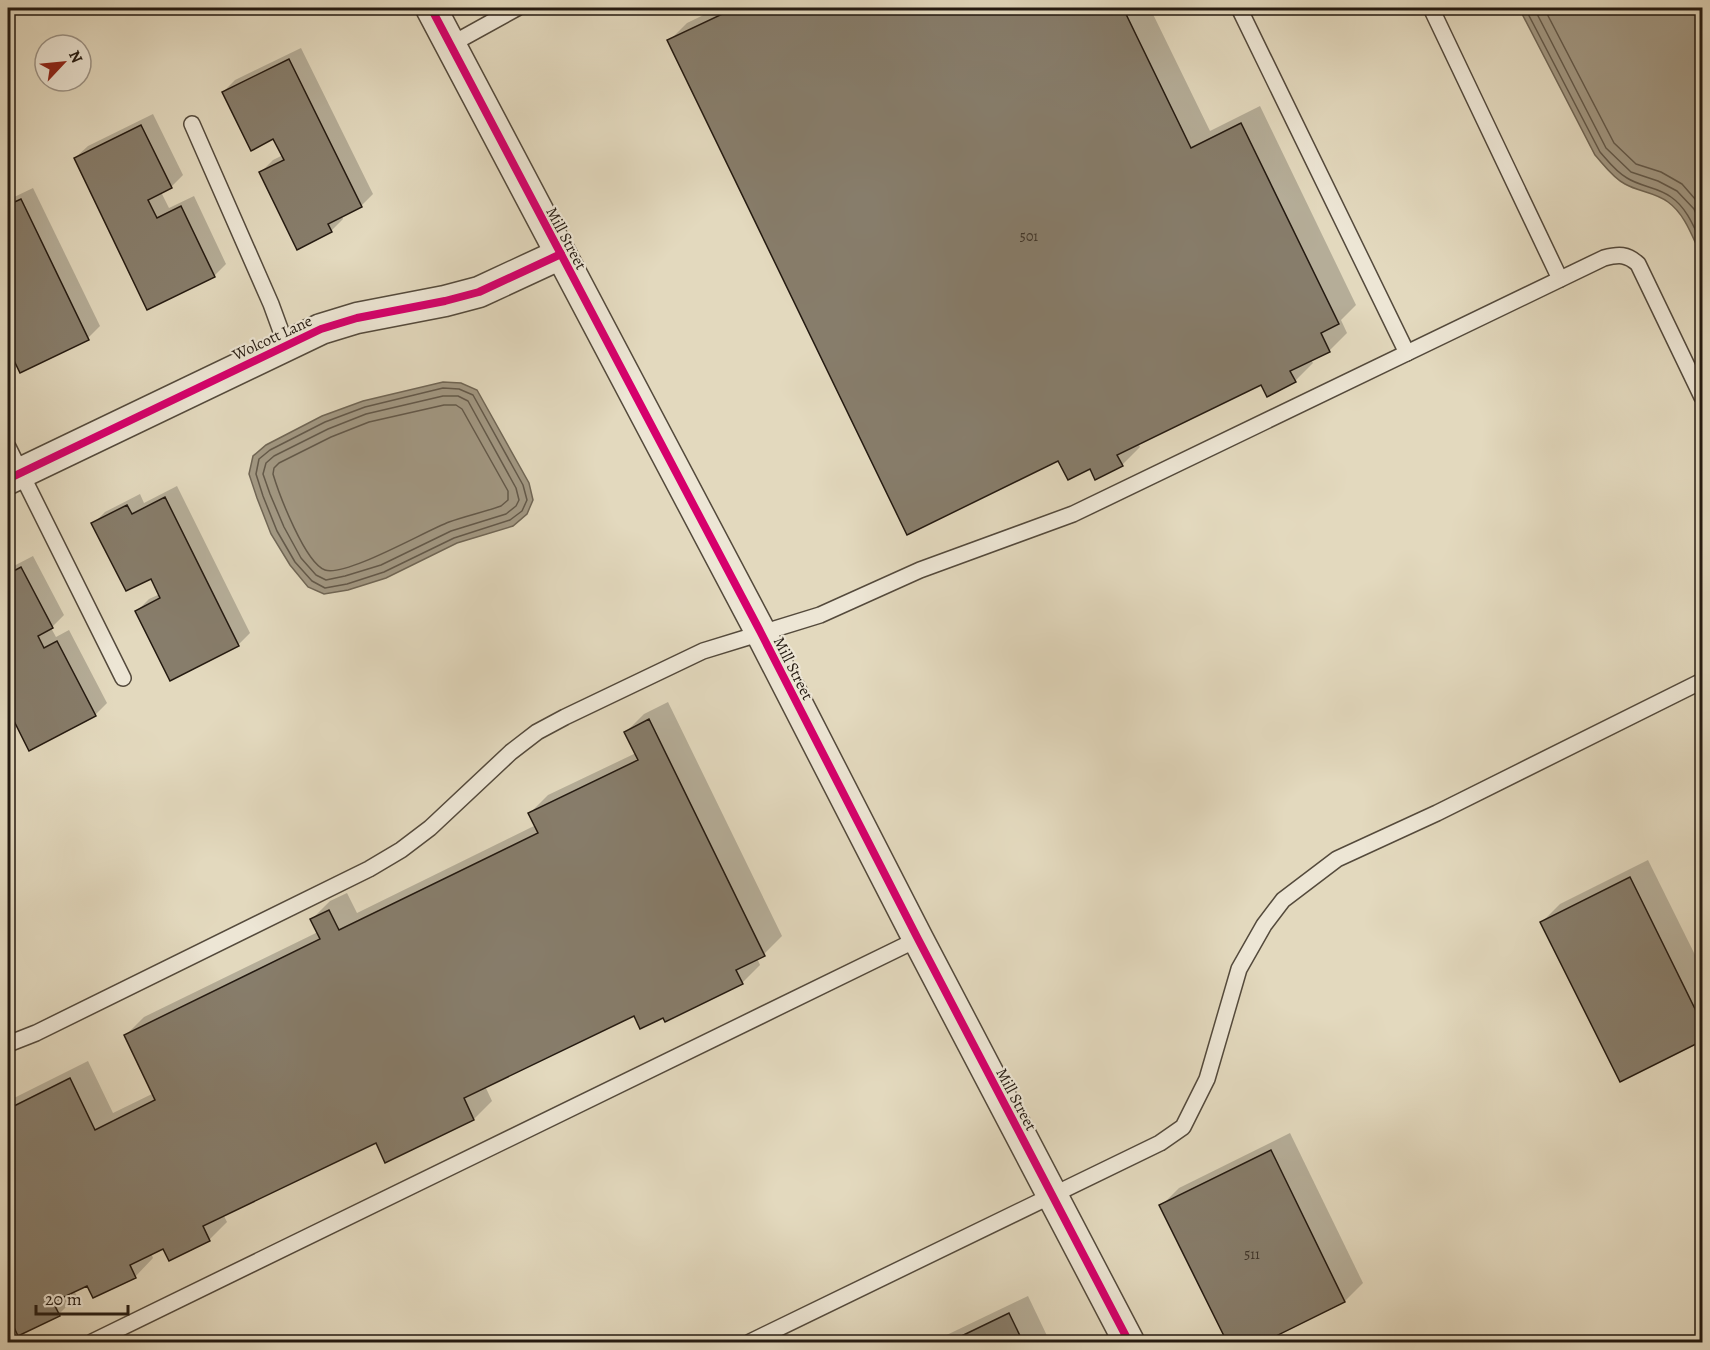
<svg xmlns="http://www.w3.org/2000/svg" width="1710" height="1350" viewBox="0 0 1710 1350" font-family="Alegreya,serif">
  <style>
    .water { fill: #a29883; stroke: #706655; stroke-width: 1.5 }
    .shadow { fill: #0003 }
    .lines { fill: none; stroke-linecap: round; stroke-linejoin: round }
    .shore { stroke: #63594a; stroke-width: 1.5 }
    .building { fill: #877d6b; stroke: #241a11; stroke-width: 1.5 }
    .lane-casing { stroke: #544a3c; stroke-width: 18 }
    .street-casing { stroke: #544a3c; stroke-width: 33 }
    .lane { stroke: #ede6d5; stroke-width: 15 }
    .street { stroke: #ede6d5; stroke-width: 30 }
    .cycleway-casing { stroke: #ede6d5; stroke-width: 11 }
    .cycleway { stroke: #d6006c; stroke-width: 8 }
    .labels { text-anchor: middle; stroke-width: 4.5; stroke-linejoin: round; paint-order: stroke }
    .number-label { font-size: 14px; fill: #3d3328 }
    .street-label { font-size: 16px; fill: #241a11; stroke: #ede6d5 }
  </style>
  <rect width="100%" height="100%" fill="#e3d9be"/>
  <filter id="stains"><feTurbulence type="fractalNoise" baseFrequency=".00333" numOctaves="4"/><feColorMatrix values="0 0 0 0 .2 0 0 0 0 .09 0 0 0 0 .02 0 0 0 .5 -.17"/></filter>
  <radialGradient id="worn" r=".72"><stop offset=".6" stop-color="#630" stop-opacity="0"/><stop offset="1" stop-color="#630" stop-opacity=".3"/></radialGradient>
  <g class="water">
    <path d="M1519 8H1702V257C1693 239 1686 215 1668 202 1655 192 1639 192 1625 184 1613 178 1604 165 1595 155Z"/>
    <path d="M443 382 461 383 477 390 529 483 533 500 527 514 513 526 457 543 386 578 348 590 324 594 308 587 290 565 271 534 257 498 249 474 253 456 266 445 322 416 363 401Z"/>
  </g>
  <g class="shadow">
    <path d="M8 8H16L8 12Z"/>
    <path d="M718 8H1150L1210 131 1260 106 1356 305 1341 320 1347 333 1329 351 1311 360 1313 363 1295 381 1262 383 1138 443 1140 447 1122 465 1091 467 1059 459 669 41 687 23Z"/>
    <path d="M301 48 373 194 361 206 342 216 343 219 331 231 261 172 273 160 283 155 274 137 223 92 235 80Z"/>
    <path d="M153 114 183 175 171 187 161 192 169 208 194 196 226 264 214 276 75 158 88 146Z"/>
    <path d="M33 188 100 326 88 338 21 371 8 344V200Z"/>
    <path d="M177 486 250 633 238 645 137 611 149 599 160 594 151 577 93 524 105 512 140 494 144 503Z"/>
    <path d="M33 556 64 615 51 628 56 637 69 630 107 703 95 715 30 749 8 706V569Z"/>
    <path d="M668 702 782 936 764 954 757 958 760 965 742 983 664 1016 634 1014 485 1086 492 1101 474 1119 386 1161 376 1141 224 1216 227 1222 209 1240 164 1247 151 1253 153 1258 135 1277 88 1284 74 1291 77 1296 59 1314 13 1321 8 1323V1101L88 1061 113 1113 154 1093 126 1035 144 1017 318 932 312 919 330 901 347 893 357 913 536 825 530 813 548 795 636 753 626 732 644 714Z"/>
    <path d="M1648 860 1702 969V1039L1621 1080 1542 922 1560 904Z"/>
    <path d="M1290 1133 1363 1283 1345 1301 1261 1342H1229L1161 1206 1179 1188Z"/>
    <path d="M1028 1296 1050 1342H932Z"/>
  </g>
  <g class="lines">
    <g class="shore">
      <path d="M1525 8 1600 152C1608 161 1616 172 1627 178 1641 187 1658 187 1671 197 1687 208 1694 227 1702 244"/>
      <path d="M1534 8 1606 148 1631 172 1658 181 1677 191 1694 209 1702 227"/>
      <path d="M1544 8 1614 143 1636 164 1661 172 1682 184 1702 207"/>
      <path d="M443 388 459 389 473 395 523 485 527 500 522 511 510 520 454 538 384 572 347 584 325 588 312 581 295 562 277 531 263 496 256 474 259 459 270 450 325 422 365 407Z"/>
      <path d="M443 396H458L468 401 516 488 519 500 516 506 506 514 451 531 381 565 345 576 326 580 316 575 301 558 284 527 270 494 263 474 266 463 274 456 328 429 366 414Z"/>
      <path d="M444 405H456L462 409 508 491V500L501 506C484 512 466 516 449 522 425 531 346 577 325 570 305 563 279 494 273 474L274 468 279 463 331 437 369 422Z"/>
    </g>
  </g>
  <g class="building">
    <path d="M735 8H1123L1191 148 1241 123 1339 324 1321 333 1330 352 1290 371 1296 382 1267 397 1261 385 1117 455 1123 466 1095 480 1090 469 1068 480 1058 461 907 535 667 40Z"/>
    <path d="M289 59 362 207 328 224 332 232 297 250 259 172 284 160 273 139 251 151 222 92Z"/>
    <path d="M141 125 172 188 148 200 157 218 181 206 215 277 147 310 74 158Z"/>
    <path d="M21 199 89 340 20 373 8 348V205Z"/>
    <path d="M165 497 239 646 170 681 135 611 160 598 151 579 126 591 91 523 127 505 132 514Z"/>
    <path d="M21 567 53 628 38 636 44 648 57 641 96 716 29 751 8 709V574Z"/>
    <path d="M649 719 765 956 736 970 743 984 665 1022 663 1018 640 1029 634 1016 464 1098 474 1120 385 1163 376 1143 203 1226 210 1241 169 1261 163 1249 130 1265 136 1278 93 1298 87 1286 53 1302 60 1316 18 1336 12 1323 8 1325V1109L70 1078 95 1130 155 1100 124 1035 320 939 310 919 329 910 339 930 538 833 528 813 638 760 624 732Z"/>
    <path d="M1630 877 1702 1023V1041L1620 1082 1540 922Z"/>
    <path d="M1271 1150 1345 1302 1264 1342H1227L1159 1205Z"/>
    <path d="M1009 1313 1023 1342H949Z"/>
  </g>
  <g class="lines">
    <defs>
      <g id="lane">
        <path d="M1239 8 1407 353"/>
        <path d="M1431 8 1560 279"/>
        <path d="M450 45 517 8"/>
        <path d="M192 124 271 304 286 345"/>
        <path d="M8 447 123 678"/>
        <path d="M8 1044 36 1033 369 869 401 850 430 828 511 752 537 732 565 717 703 651 820 615 920 570 1073 514 1604 258C1619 254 1627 254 1638 264L1702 397"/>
        <path d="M92 1342 918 939"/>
        <path d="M750 1342 1160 1143 1183 1127 1207 1079 1239 969 1264 925 1283 900 1337 859 1437 813 1702 681"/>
      </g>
      <g id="street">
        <path d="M431 8 761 633 918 939 1129 1342"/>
        <path d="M8 479 321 329 357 318 445 301 479 292 561 254"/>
      </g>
    </defs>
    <use href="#lane" class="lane-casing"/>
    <use href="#street" class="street-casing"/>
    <use href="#lane" class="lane"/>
    <use href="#street" class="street"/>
    <defs>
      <g id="cycleway">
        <path d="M431 8 761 633 918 939 1129 1342"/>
        <path d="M8 479 321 329 357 318 445 301 479 292 561 254"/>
      </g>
    </defs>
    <use href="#cycleway" class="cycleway-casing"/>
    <use href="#cycleway" class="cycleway"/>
  </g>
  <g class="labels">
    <g class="number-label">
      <text x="1029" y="241">501</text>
      <text x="1252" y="1259">511</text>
    </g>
    <g class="street-label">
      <text transform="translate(567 238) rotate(62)" y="6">Mill Street</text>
      <text transform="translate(272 337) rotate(-25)" y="6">Wolcott Lane</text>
      <text transform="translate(794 668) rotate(63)" y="6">Mill Street</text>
      <text transform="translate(1017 1099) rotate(62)" y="6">Mill Street</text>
    </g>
  </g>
  <rect width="1710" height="1350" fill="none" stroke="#e3d9be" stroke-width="30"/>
  <rect x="9" y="9" width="1692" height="1332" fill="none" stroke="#241a11" stroke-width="3"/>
  <rect x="15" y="15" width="1680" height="1320" fill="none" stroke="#241a11" stroke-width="1.5"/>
  <g transform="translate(63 63) rotate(64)"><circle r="28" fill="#ede6d5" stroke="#9d9487" stroke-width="1.5"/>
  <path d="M0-4.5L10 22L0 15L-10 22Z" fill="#8f2418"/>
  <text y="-9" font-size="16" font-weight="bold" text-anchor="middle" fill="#241a11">N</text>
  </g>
  <path d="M36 1305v9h92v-9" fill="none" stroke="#241a11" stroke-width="3"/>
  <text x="45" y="1305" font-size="18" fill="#241a11" stroke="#ede6d5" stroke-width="4.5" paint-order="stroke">20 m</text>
  <rect width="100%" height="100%" filter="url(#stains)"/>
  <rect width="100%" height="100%" fill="url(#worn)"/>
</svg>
